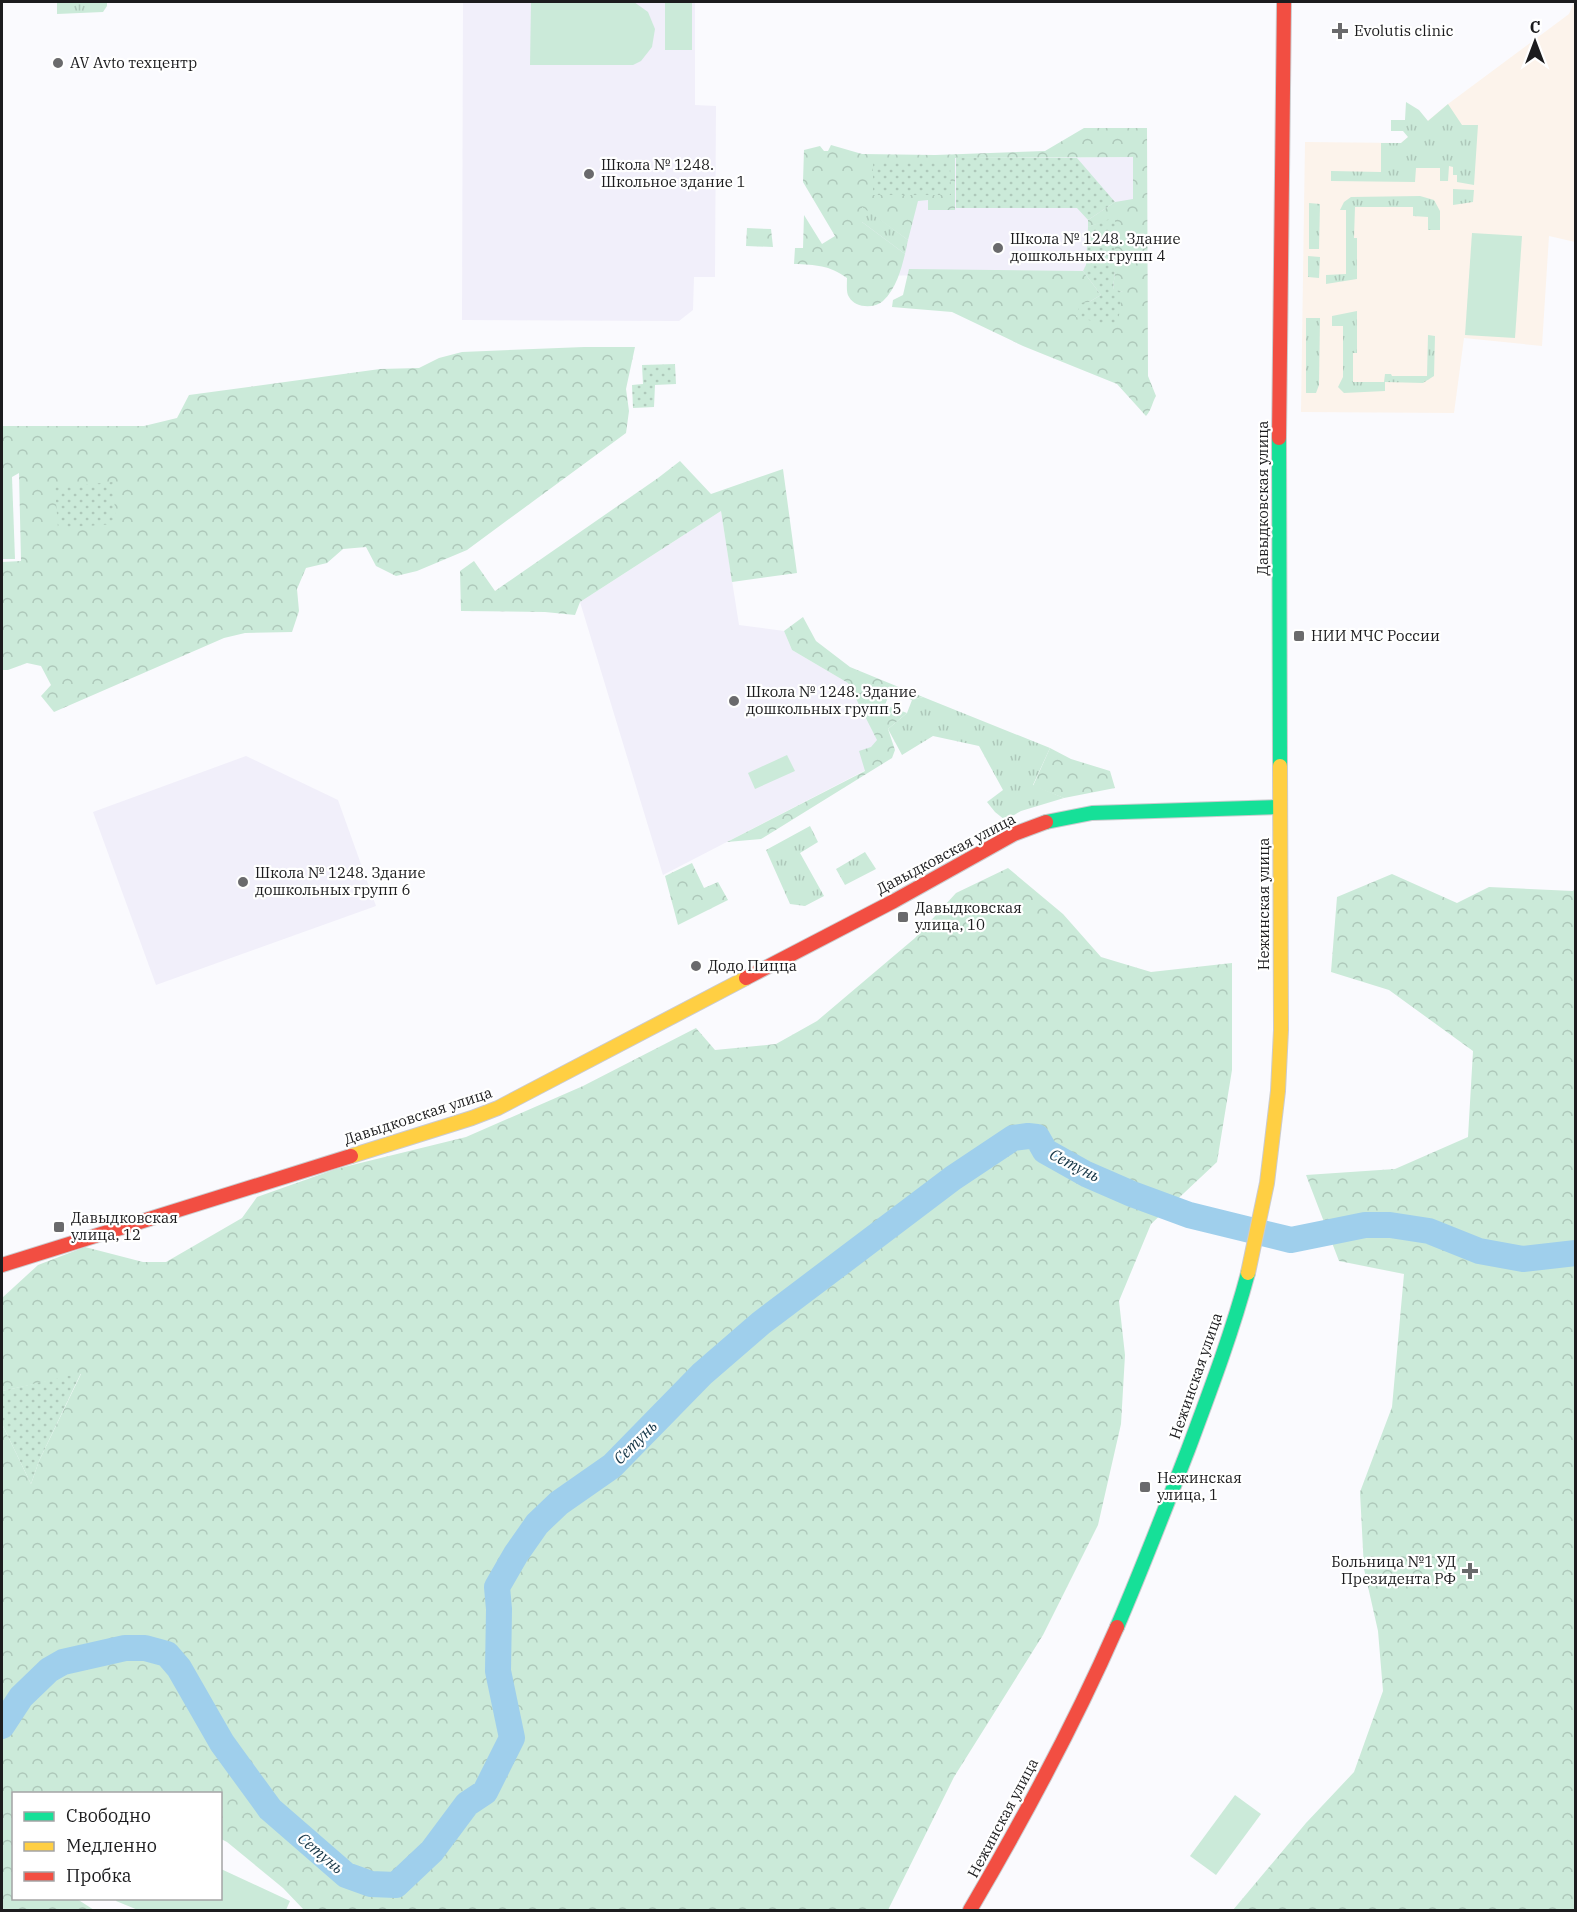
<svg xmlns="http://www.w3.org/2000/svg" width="1577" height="1912" viewBox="0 0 1577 1912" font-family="'IBM Plex Serif',serif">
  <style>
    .commercial { fill: #fcf3eb }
    .education { fill: #f1effa }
    .grass { fill: url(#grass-tufts) }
    .forest { fill: url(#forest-crowns) }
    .park { fill: url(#park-dots) }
    .pitch { fill: #cbead9 }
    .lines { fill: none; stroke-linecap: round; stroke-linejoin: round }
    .river { stroke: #9fcfec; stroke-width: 26 }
    .fast-casing { stroke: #cbcbce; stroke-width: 16 }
    .slow-casing { stroke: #cbcbce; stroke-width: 16 }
    .jam-casing { stroke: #cbcbce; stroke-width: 16 }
    .fast { stroke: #16e098; stroke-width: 14 }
    .slow { stroke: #ffcf43; stroke-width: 14 }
    .jam { stroke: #f24e42; stroke-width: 14 }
    .poi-dot { fill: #6a6a6c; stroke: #fff; stroke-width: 2 }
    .labels { text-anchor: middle; stroke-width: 4.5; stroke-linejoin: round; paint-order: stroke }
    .poi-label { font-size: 15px; fill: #1c1c1e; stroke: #fff; text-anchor: start }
    .street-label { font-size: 15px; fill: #1c1c1e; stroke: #fff }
    .water-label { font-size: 16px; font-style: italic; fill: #163647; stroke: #fff }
  </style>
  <defs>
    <pattern id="grass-tufts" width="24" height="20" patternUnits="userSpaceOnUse" patternTransform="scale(1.5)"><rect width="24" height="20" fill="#cbead9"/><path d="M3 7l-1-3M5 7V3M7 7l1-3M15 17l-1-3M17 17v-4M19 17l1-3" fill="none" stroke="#aec8ba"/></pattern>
    <pattern id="forest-crowns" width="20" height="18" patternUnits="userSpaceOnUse" patternTransform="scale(1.5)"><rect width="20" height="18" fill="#cbead9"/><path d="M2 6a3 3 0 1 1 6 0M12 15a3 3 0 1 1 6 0" fill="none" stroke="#aec8ba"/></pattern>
    <pattern id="park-dots" width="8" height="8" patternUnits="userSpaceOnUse" patternTransform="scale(1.5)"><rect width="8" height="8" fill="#cbead9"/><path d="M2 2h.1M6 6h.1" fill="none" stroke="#aec8ba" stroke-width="1.8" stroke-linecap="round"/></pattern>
  </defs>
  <rect width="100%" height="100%" fill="#fafafe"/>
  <path class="commercial" d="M1574 2 1575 242 1549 236 1542 346 1464 338 1454 413 1301 412 1305 142 1401 143 1448 104 1569 14Z"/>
  <g class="education">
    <path d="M463 2H695V105L716 106 715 277H694L693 310 679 321 462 320Z"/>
    <path d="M1133 157 1134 341 946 275 863 276 862 159Z"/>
    <path d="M721 511 739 625 784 631 792 650 848 683 887 759 663 875 580 602Z"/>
    <path d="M246 756 338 800 376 906 156 985 93 812Z"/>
  </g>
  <g class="grass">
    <path d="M57 2H107V6L103 12 57 14Z"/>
    <path d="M1406 102 1419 110 1428 121 1448 104 1462 125H1478L1474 185 1457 182V175H1453V167L1449 166 1448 181H1440V168H1416L1415 182 1331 181V171L1381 172V143H1401L1408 137 1403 131H1391V120H1405Z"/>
    <path d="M1453 189 1474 190 1473 202 1453 205Z"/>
    <path d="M1420 196 1434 200 1440 211V230H1428V217L1413 216V207H1355L1354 238H1357V279L1326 284V275L1346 274V210H1340L1344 202 1351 197Z"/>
    <path d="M1309 203 1320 204 1319 249H1309Z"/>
    <path d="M862 206 908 240 905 254 862 222Z"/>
    <path d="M1308 256 1320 257 1319 278 1308 277Z"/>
    <path d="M1357 311V353H1353V382H1384L1385 374H1391L1392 376H1427L1428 335 1435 336 1434 376 1423 383 1385 382V391L1344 393 1338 387 1343 377V326H1332V316Z"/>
    <path d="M1306 318H1320L1319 385 1316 393H1306Z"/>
    <path d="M923 697 1050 748 1033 785 1064 798 1021 811 1005 820 995 812 987 802 1003 790 979 746 933 736 902 755 888 729 907 713 912 700Z"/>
    <path d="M810 826 818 842 800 853 824 896 805 906 790 904 766 850Z"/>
    <path d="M865 852 876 869 845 885 836 869Z"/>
  </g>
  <g class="forest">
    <path d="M1084 128H1147L1148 376 1156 396C1152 403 1152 409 1146 416L1117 384 1023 346 952 312 892 307 893 300 903 295 909 269 1083 271 1101 295 1089 302 1076 317 1123 292 1113 290 1115 271V218L1088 227V220L1115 202 1133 199V157L955 158V210H928V200L918 201 908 240 862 207V222L905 254C901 270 896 289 883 301 874 309 855 308 849 297 846 293 847 284 847 278 829 265 816 265 794 264L795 248H803L804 215 822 244 835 236 803 182 804 150 820 146 824 151H828L831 145 862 154 935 155 1045 151Z"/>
    <path d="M747 228 771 229 773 247 746 246Z"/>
    <path d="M584 347H635L626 389 629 411 626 433 467 550 417 571 396 576 376 566 366 547 343 549 327 563 306 568 297 589 299 611 292 632 245 633 224 638 54 712 41 696 51 685 41 666 27 663 8 670H2V562L21 561 19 473 12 477H2V426H144L177 418 189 395 380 369 419 368 439 358 462 352Z"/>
    <path d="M680 461 711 494 783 469 797 573 732 582 721 511 580 602 575 615 545 612 461 611 460 571 474 561 495 591 658 478Z"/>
    <path d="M803 617 816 641 850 667 923 697 912 700 890 692 885 705 907 713 888 729 895 750 892 758 761 839 727 842 865 771 859 751 871 747 877 740 848 683 792 650 784 631Z"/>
    <path d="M1050 748 1071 759 1110 771 1115 788 1064 798 1033 786Z"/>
    <path d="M692 863 704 888 718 882 728 900 678 925 665 876Z"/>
    <path d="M1008 868 1063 914 1101 957 1151 972 1232 963V1070L1217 1162 1151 1224 1119 1301 1125 1355 1121 1424 1098 1525 1043 1635 954 1777 888 1910H304L283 1888 227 1842 221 1839 220 1794H14V1898L77 1899 94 1910H2V1424L31 1484 39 1461 81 1374 2 1391V1298L38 1265 85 1247 143 1262H166L242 1218 257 1197 336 1169 466 1137 583 1086 696 1028 715 1050 776 1044 817 1021 915 938 956 893Z"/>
    <path d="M1392 874 1457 903 1489 887 1573 891 1575 888V1910H1233L1306 1823 1354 1772 1383 1691 1378 1631 1364 1569 1360 1492 1392 1407 1404 1274 1339 1261 1306 1175 1395 1169 1468 1137 1473 1051 1389 990 1331 972 1337 897Z"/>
  </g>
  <g class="park">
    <path d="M956 158H1077L1115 202 1088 220 1077 208H956Z"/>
    <path d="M873 162H950L951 195H873Z"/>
    <path d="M1115 217V271L1113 289 1123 292 1117 327 1076 317 1080 303 1089 302 1101 295 1083 271 1086 265 1088 227Z"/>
    <path d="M675 364 676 384 655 385 654 407 633 408 632 385 643 384 642 365Z"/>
    <path d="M113 482 116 524 58 528 55 487Z"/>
    <path d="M81 1373 39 1461 31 1484 2 1424V1391Z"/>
  </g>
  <g class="pitch">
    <path d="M531 2H634L648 12 655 29 652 47 641 61 633 65H530Z"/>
    <rect x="665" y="2" width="27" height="48"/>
    <path d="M1472 233 1522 236 1515 338 1465 335Z"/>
    <path d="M2 477H12L15 559H2Z"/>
    <path d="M787 755 795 771 755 789 748 773Z"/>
    <path d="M1235 1795 1261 1814 1216 1875 1190 1856Z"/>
    <path d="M221 1869 290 1901 286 1910H138L116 1901 117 1898H220Z"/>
  </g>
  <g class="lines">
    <path class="river" d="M2 1726 21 1697 49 1670 63 1662 125 1648H145L167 1654 179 1668 222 1743 270 1809 346 1875 371 1884 396 1885 432 1851 467 1804 485 1792 512 1738 498 1671 499 1609 497 1587 516 1554 537 1524 559 1503 612 1466 702 1374 761 1323 953 1178 1013 1138 1028 1136 1037 1137 1045 1151 1086 1174 1132 1194 1189 1215 1291 1240 1365 1225H1390L1429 1231 1479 1251 1523 1259 1576 1253"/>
    <defs>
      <g id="fast">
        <path d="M1279 438 1280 766"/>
        <path d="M1046 822 1092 813 1280 807"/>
        <path d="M1117 1627C1142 1569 1165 1509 1188 1450 1210 1391 1232 1333 1248 1273"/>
      </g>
      <g id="slow">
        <path d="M351 1156 472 1118 498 1108 746 978"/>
        <path d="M1248 1273 1267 1183 1278 1091 1281 1030 1280 766"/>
      </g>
      <g id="jam">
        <path d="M1279 438 1284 2"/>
        <path d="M746 978 894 901 1014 834 1046 822"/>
        <path d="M2 1265 351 1156"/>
        <path d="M970 1910C1024 1818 1074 1725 1117 1627"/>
      </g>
    </defs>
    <use href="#fast" class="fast-casing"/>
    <use href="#slow" class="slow-casing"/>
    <use href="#jam" class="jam-casing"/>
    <use href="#fast" class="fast"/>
    <use href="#slow" class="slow"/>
    <use href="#jam" class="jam"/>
  </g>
  <g class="poi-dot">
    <path d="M1337 22h6v6h6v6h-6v6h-6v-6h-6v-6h6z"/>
    <circle cx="58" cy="63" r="6"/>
    <circle cx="589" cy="174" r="6"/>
    <circle cx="998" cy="248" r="6"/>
    <rect x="1293" y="630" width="12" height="12" rx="3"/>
    <circle cx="734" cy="701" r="6"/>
    <circle cx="243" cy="882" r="6"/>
    <rect x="897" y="911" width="12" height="12" rx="3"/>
    <circle cx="696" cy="966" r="6"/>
    <rect x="53" y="1221" width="12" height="12" rx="3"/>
    <rect x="1139" y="1481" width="12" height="12" rx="3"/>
    <path d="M1467 1562h6v6h6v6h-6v6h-6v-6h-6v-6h6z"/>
  </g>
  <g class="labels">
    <g class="poi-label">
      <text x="1354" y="36">Evolutis clinic</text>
      <text x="70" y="68">AV Avto техцентр</text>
      <text x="601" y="170">Школа № 1248.<tspan x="601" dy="17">Школьное здание 1</tspan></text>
      <text x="1010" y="244">Школа № 1248. Здание<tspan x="1010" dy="17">дошкольных групп 4</tspan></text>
      <text x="1311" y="641">НИИ МЧС России</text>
      <text x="746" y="697">Школа № 1248. Здание<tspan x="746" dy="17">дошкольных групп 5</tspan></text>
      <text x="255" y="878">Школа № 1248. Здание<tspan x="255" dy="17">дошкольных групп 6</tspan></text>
      <text x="915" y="913">Давыдковская<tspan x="915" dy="17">улица, 10</tspan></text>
      <text x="708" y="971">Додо Пицца</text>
      <text x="71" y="1223">Давыдковская<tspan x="71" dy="17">улица, 12</tspan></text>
      <text x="1157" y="1483">Нежинская<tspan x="1157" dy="17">улица, 1</tspan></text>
      <text x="1456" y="1567" text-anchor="end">Больница №1 УД<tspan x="1456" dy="17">Президента РФ</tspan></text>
    </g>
    <g class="street-label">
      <text transform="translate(1263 498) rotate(-90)" y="5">Давыдковская улица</text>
      <text transform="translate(946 854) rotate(-28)" y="5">Давыдковская улица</text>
      <text transform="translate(1264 904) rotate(-90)" y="5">Нежинская улица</text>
      <text transform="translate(418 1116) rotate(-18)" y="5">Давыдковская улица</text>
      <text transform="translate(1196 1376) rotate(-71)" y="5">Нежинская улица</text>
      <text transform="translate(1003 1818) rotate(-62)" y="5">Нежинская улица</text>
    </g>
    <g class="water-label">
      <text transform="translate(1075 1165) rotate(27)" y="6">Сетунь</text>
      <text transform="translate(635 1442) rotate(-45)" y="6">Сетунь</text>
      <text transform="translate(321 1853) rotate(40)" y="6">Сетунь</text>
    </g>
  </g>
  <rect width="1577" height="1912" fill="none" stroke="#1c1c1e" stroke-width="6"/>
  <rect x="12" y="1792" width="210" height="108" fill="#ffffff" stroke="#a4a4a5" stroke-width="1.5"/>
  <rect x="24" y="1812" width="30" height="9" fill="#16e098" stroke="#a4a4a5" stroke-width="1.5"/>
  <text x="66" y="1822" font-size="18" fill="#1c1c1e">Свободно</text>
  <rect x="24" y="1842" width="30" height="9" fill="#ffcf43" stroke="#a4a4a5" stroke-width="1.5"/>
  <text x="66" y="1852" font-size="18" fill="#1c1c1e">Медленно</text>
  <rect x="24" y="1872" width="30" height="9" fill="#f24e42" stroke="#a4a4a5" stroke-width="1.5"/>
  <text x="66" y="1882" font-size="18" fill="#1c1c1e">Пробка</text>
  <g transform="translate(1535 42)" stroke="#ffffff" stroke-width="4.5" paint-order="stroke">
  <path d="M0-4.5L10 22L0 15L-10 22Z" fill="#1c1c1e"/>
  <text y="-9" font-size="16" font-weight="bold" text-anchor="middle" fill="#1c1c1e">С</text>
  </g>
</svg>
